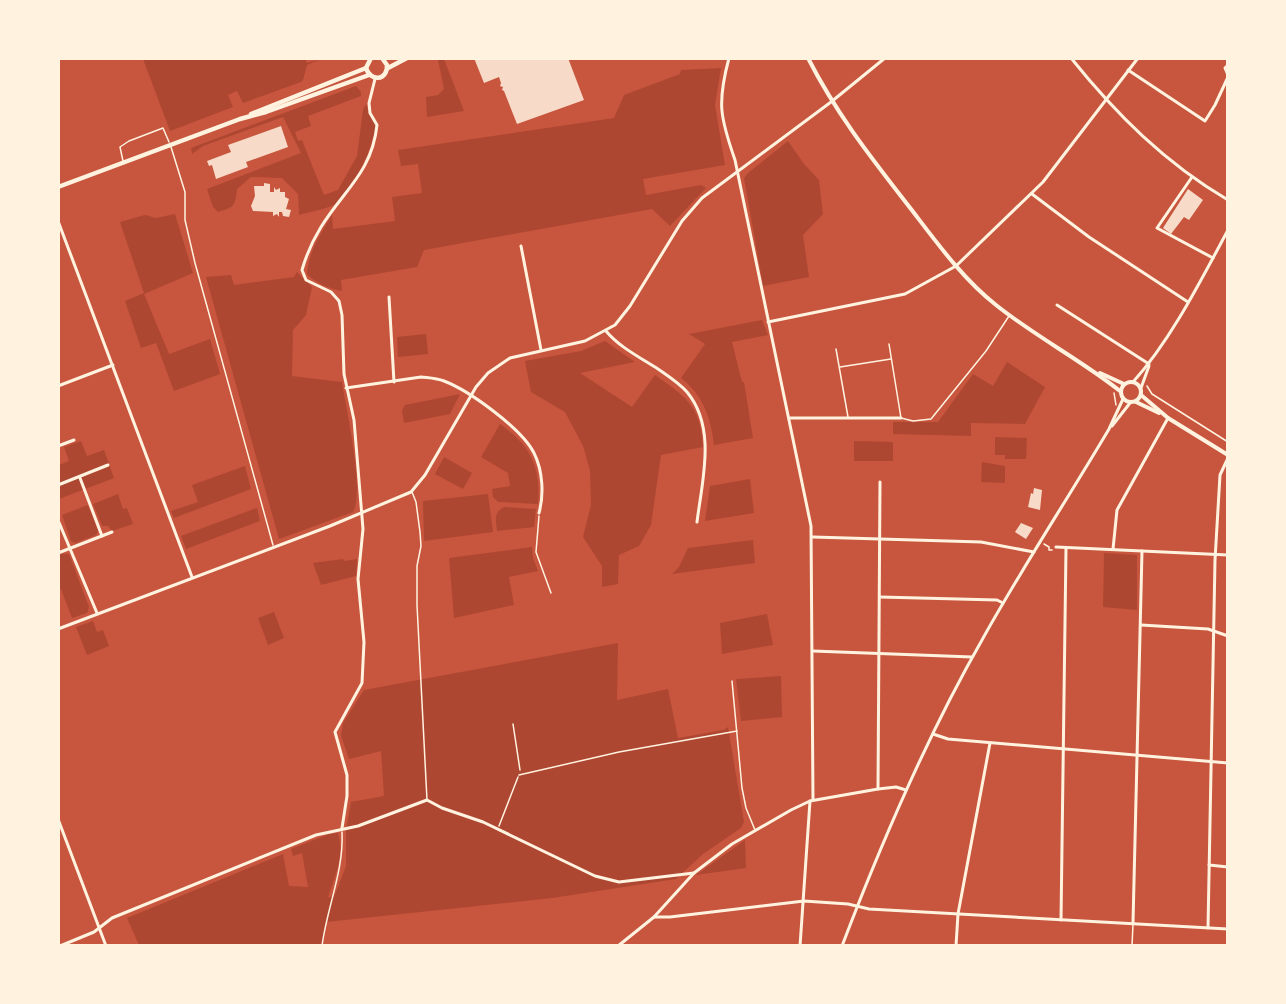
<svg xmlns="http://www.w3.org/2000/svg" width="1286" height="1004" viewBox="0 0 1286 1004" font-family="'Alegreya Sans',sans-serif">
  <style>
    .green { fill: #ae4732 }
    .building { fill: #f7dbc8 }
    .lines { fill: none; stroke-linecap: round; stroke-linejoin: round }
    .path { stroke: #fff3e0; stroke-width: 1.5 }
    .service { stroke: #fff3e0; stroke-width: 1.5 }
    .minor { stroke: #fff3e0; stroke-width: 3 }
    .tertiary { stroke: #fff3e0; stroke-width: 3 }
    .secondary { stroke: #fff3e0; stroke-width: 4 }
    .primary { stroke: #fff3e0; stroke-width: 4.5 }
  </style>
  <rect width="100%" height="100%" fill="#c8553d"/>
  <g class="green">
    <path d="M305 58 307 63 321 59 307 65 303 80 301 82 243 103 237 91 228 95 233 107 170 131 143 59Z"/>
    <path d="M441 59H444L464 111 427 117 426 97 438 95 444 89 438 60Z"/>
    <path d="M721 68 715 105 725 165 643 179 646 195 701 185 706 188 670 226 652 209 424 250 417 267 341 280 342 291C329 289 316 283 307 274 308 253 321 233 332 215L333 229 395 221 392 197 422 193 418 164 401 166 398 150 614 118 624 95 680 74 681 70Z"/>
    <path d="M356 86 361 92V96L308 116 311 126 295 132 298 141 302 140 324 195 338 190 357 156 363 110 366 104C368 114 373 119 375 126 377 141 351 192 339 202 332 208 309 212 299 215L298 194 282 178 251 177 237 189C235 206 235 207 218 212L213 207 207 189 301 153 283 117 203 146 192 154 191 148Z"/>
    <path d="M788 141 804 164 819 180 823 214 803 235 809 277 763 286 744 178 748 173Z"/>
    <path d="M175 214 193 273 144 294 169 354 210 339 220 374 174 391 156 343 141 348 125 301 144 293 120 222 145 215 156 218Z"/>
    <path d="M297 272 312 287 306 315 293 330 292 376 342 382C346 409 365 490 353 512L279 539 206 277 231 275 234 285 294 277Z"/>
    <path d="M762 320 768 335 732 342 742 382H744L753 438 714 445C711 418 703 395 681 378L705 344 689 334Z"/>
    <path d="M426 334 428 354 398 357 397 337Z"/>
    <path d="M605 341 635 362 580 373 632 407 655 375C686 397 701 406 703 447L661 455 651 525 639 546 619 555 618 584 602 587V566L583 537 591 505 590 470 583 446 565 412 531 392 525 361 581 351Z"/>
    <path d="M1007 362 1045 387 1025 424 971 423V436L893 434V422H938L973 374 993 386Z"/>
    <path d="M460 394 450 414 404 423 402 410 405 405Z"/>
    <path d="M500 424C531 446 541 467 538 504L498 502 493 497 492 489 510 486 508 473 481 457Z"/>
    <path d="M995 437 1027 438 1026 459H1005V455H995Z"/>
    <path d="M81 441 87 456 104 450 114 478 59 499V465L69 461 64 447Z"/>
    <path d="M854 441 893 442V461H854Z"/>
    <path d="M444 457 472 473 463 489 435 474Z"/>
    <path d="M982 462 1005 466V483L981 482Z"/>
    <path d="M245 466 251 489 174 518 171 511 198 502 192 485Z"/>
    <path d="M750 479 754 513 705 521 710 486Z"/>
    <path d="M118 494 123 509 127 508 133 524 112 531 108 526H102L93 504Z"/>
    <path d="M488 494 493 532 424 541 423 501Z"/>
    <path d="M88 505 98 531 96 535 75 543 71 541 62 515Z"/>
    <path d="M504 507 536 509 534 527 497 531C496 520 493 513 504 507Z"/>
    <path d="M257 508 260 521 186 549 181 536Z"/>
    <path d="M753 540 755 563 672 574 679 567 688 548Z"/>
    <path d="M532 547 533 558 538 571 509 577 514 605 454 618 449 558Z"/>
    <path d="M1104 553 1137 555V610L1103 607Z"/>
    <path d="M62 554H69L89 607 87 613 72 618 61 589 59 590V555Z"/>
    <path d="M343 559 344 561 357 559 356 576 321 585 313 563Z"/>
    <path d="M274 612 284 638 268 645 258 618Z"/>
    <path d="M767 614 773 645 722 654 720 623Z"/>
    <path d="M93 621 97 632 103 630 109 646 87 655 76 627Z"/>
    <path d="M618 643 617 700 668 689 678 738 724 730 728 727 744 822 741 828 703 854 676 879 552 898 326 922 323 945H139L127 918 283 854 289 886 308 887 302 853 293 856 291 849 329 834 338 833C345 855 335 876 328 897H334L346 866V830L351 802 384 796 381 751 349 759 341 736 343 723 364 690Z"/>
    <path d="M781 676 782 717 741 721 736 679Z"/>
    <path d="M745 840 746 868 696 875Z"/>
  </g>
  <g class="building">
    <path d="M474 58H568L584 100 517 124 504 91 502 90 503 87 500 86 501 83 499 77 484 83Z"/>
    <path d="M281 126 288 147 246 162 248 167 216 179 212 165 209 166 207 161 231 152 228 145Z"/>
    <path d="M264 183 270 184V192H274V187L276 190 280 188V192H285V197L289 199 286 209 291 210 289 217 283 216 282 212H279V217L277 214 273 216V212L253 211 251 206 255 196 254 186H264Z"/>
    <path d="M1188 189 1203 200 1189 220 1184 217 1171 234 1163 228Z"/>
    <path d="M1034 488 1042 490 1040 510 1028 507 1031 493 1033 494Z"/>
    <path d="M1021 523 1033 528 1026 539 1015 532Z"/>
  </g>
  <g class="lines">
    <g class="path">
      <path d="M1147 386 1152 394 1228 442"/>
      <path d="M1114 393 1116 405"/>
      <path d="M1044 544 1049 547V550H1052"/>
      <path d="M513 724 520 770"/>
      <path d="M499 826 518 777"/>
      <path d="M322 946C327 907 344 871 342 832"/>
    </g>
    <g class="service">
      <path d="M171 147 185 192V220L195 263 273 545"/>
      <path d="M123 161 120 147 129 141 163 128 169 142"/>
      <path d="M889 344 901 418 913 421 931 419 986 351 1009 316"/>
      <path d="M836 349 848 417"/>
      <path d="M840 367 891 359"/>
      <path d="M412 492 416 502 420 532 421 546 417 566V605L427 800"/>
      <path d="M539 516 536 552 551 593"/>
      <path d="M732 681 742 788 746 808 755 830"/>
      <path d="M519 775 619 752 737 731"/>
      <path d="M1132 946 1133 924"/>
    </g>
    <g class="minor">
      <path d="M729 58C717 103 720 117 735 160L811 526 813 800"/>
      <path d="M1071 58C1116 114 1165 163 1228 200"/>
      <path d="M1228 65 1225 68 1228 75"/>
      <path d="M1128 70 1205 121 1215 105 1228 77"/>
      <path d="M1192 177 1157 228 1213 258"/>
      <path d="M1032 194 1089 237 1188 302"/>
      <path d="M58 221 192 577"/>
      <path d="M521 246 541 350"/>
      <path d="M389 297 394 382"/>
      <path d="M1057 305 1149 364"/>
      <path d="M768 322 905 294 956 266 1043 182 1138 58"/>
      <path d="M606 331C619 347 641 358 658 369 668 376 679 383 687 392 717 428 702 481 697 522"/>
      <path d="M58 386 113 365"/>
      <path d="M346 388 421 377C429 378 436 378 444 381 470 391 522 429 534 453 543 471 544 495 539 513"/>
      <path d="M789 418H901"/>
      <path d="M58 446 74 440"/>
      <path d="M80 478 102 536"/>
      <path d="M58 485 108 465"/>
      <path d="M58 520 97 613"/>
      <path d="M813 537 981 542 1034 552"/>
      <path d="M1056 547 1228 555"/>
      <path d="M1113 549 1117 510 1168 418"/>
      <path d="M58 553 112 532"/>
      <path d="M880 597 997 600 1003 603"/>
      <path d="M1141 625 1208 629 1228 636"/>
      <path d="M58 629 330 526 411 492 425 475 476 387 488 373 510 358 585 341 615 325 630 306 682 221 702 198 831 102 885 58"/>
      <path d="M813 651 972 657"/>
      <path d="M933 734 948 739 1228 763"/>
      <path d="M878 789 880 482"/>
      <path d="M58 819 106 946"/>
      <path d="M342 828 347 796V775L335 732 362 683 364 642 358 579 363 529 354 420 344 374 342 315 339 301 331 292 306 280 302 270C306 256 313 240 321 227 344 190 372 172 377 125L370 113 369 103 375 79"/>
      <path d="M1209 865 1228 867"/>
      <path d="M654 917H670L804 901 848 904 869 909 1228 929"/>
      <path d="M1061 920 1066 548"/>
      <path d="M1133 923 1142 551"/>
      <path d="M1208 928 1215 560 1220 475 1228 458"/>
      <path d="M60 946 94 932 112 918 316 835 358 826 427 800 442 808 483 822 595 876 619 882 694 873"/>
      <path d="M618 946 654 917 694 873 732 844 791 810 810 801 878 789 896 787 906 790"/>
      <path d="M800 946 810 801"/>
      <path d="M956 946 958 914 990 743"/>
    </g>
    <g class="tertiary">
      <path d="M1133 382C1171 340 1201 280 1228 230"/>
      <path d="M1141 388 1149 366"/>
      <path d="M1112 426 1130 403"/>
      <path d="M842 946C882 841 926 738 982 640 1022 568 1067 500 1109 429L1123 399"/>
    </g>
    <g class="secondary">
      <path d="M808 58C837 115 873 160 911 209 937 243 963 279 996 305 1036 337 1081 360 1120 391"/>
      <path d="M1100 373 1124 384"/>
      <circle cx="1131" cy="392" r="10"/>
      <path d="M1141 395 1168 418 1228 455"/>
      <path d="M1136 402 1159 413"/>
    </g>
    <g class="primary">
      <path d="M371 58 366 68C371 83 388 80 387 65L382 58"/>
      <path d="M388 68 407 58"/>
      <path d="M251 114 366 68"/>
      <path d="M58 187 240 119 266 112 369 75"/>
    </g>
  </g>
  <rect width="1286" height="1004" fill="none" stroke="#fff3e0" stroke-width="120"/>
</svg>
